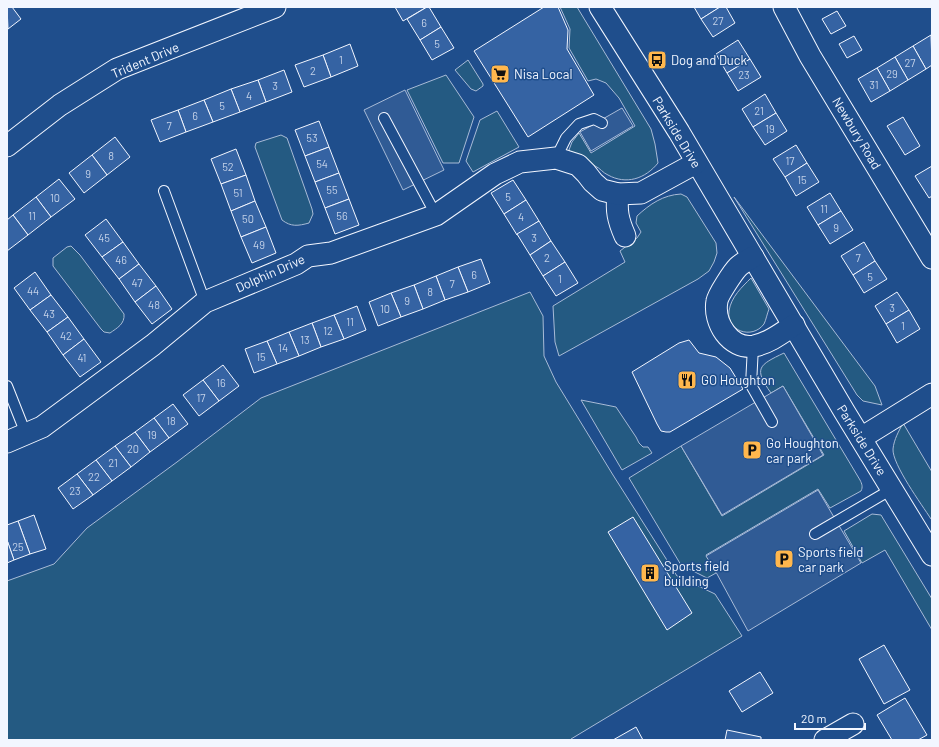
<svg xmlns="http://www.w3.org/2000/svg" width="939" height="747" viewBox="0 0 939 747" font-family="Barlow,sans-serif">
  <style>
    .green { fill: #245a82; stroke: #a8bbd7 }
    .parking { fill: #305b95; stroke: #a8bbd7 }
    .building { fill: #3563a3; stroke: #f2f6ff }
    .lines { fill: none; stroke-linecap: round; stroke-linejoin: round }
    .service-casing { stroke: #f2f6ff; stroke-width: 12 }
    .minor-casing { stroke: #f2f6ff; stroke-width: 23 }
    .service { stroke: #1f4e8c; stroke-width: 10 }
    .minor { stroke: #1f4e8c; stroke-width: 21 }
    .labels { text-anchor: middle; stroke-width: 3; stroke-linejoin: round; paint-order: stroke }
    .number-label { font-size: 11px; fill: #c3d1e8 }
    .street-label { font-size: 13px; fill: #f2f6ff; stroke: #1f4e8c }
    .poi-label { font-size: 13px; fill: #f2f6ff; stroke: #1f4e8c; text-anchor: start }
  </style>
  <rect width="100%" height="100%" fill="#1f4e8c"/>
  <g class="green">
    <path d="M560 7H577L651 129 655 144 658 163C645 179 626 185 608 175 603 173 600 168 595 166 588 163 579 161 572 157L569 150 572 142 579 133 591 153 635 126 619 98 606 83 596 79 588 81 569 48 570 29Z"/>
    <path d="M468 60 483 84V86L476 91 471 89 455 70Z"/>
    <path d="M446 75 474 117 459 163H443L407 90Z"/>
    <path d="M497 111 519 147 473 172 466 161 480 120Z"/>
    <path d="M281 135 287 138 312 209 313 214 309 223C298 226 291 227 282 220L255 147 256 143Z"/>
    <path d="M681 194 687 197 716 243 717 253 714 262 709 271 698 279 559 356 555 342 553 306 625 262 620 251 637 238 641 232 636 223 637 216C650 204 663 195 681 194Z"/>
    <path d="M734 197 875 386 882 405 863 401 857 395Z"/>
    <path d="M71 246 80 255 124 314C125 324 117 328 110 333L104 332 101 329 53 266V258L67 247Z"/>
    <path d="M751 278 769 309C767 314 766 320 764 324 752 340 726 331 729 311 731 297 742 287 751 278Z"/>
    <path d="M530 292 543 316 544 356 556 382 613 475 677 576 715 594 742 636 571 739V740H7V581L54 564 87 528 177 462 261 398Z"/>
    <path d="M784 353 860 480C862 484 863 487 861 491L830 508 818 489 706 555 716 573 707 578 681 565 629 478 681 446 722 516 824 455 783 386 771 393C753 368 759 365 784 353Z"/>
    <path d="M581 400 616 407 636 437 639 443 643 447H648L652 453 622 470Z"/>
    <path d="M903 423 932 472V518L931 519C922 505 892 464 893 449 894 439 899 431 903 423Z"/>
    <path d="M872 514 881 515 884 520 932 599V630L885 550 862 563 844 531Z"/>
  </g>
  <g class="parking">
    <path d="M405 90 444 170 403 190 364 110Z"/>
    <path d="M622 108 633 126 591 151 580 132Z"/>
    <path d="M783 386 823 455 722 515 681 446Z"/>
    <path d="M818 490 861 563 748 631 717 574 706 556Z"/>
  </g>
  <g class="building">
    <path d="M7 7H12L21 19 8 29Z"/>
    <path d="M395 7H424L425 8 403 21Z"/>
    <path d="M427 7H429L441 27 420 40 407 19Z"/>
    <path d="M544 7H558L568 30 567 49 594 95 528 137 474 51Z"/>
    <path d="M694 7H720L701 19Z"/>
    <path d="M720 7H726L735 23 713 37 701 19Z"/>
    <path d="M837 11 846 26 831 34 822 19Z"/>
    <path d="M441 27 454 48 432 60 420 40Z"/>
    <path d="M931 35 932 65 926 69 913 46Z"/>
    <path d="M854 36 862 50 847 58 839 44Z"/>
    <path d="M738 40 750 59 727 73 716 54Z"/>
    <path d="M350 44 358 66 331 77 323 55Z"/>
    <path d="M913 46 926 69 908 80 895 57Z"/>
    <path d="M323 55 331 77 304 87 295 65Z"/>
    <path d="M895 57 908 80 890 91 877 68Z"/>
    <path d="M750 59 761 77 738 91 727 73Z"/>
    <path d="M877 68 890 91 871 102 858 79Z"/>
    <path d="M284 70 292 92 266 102 258 80Z"/>
    <path d="M258 80 266 102 240 112 231 89Z"/>
    <path d="M231 89 240 112 213 122 204 100Z"/>
    <path d="M765 94 776 113 753 127 742 109Z"/>
    <path d="M204 100 213 122 186 132 178 110Z"/>
    <path d="M178 110 186 132 160 142 151 120Z"/>
    <path d="M776 113 787 131 765 145 753 127Z"/>
    <path d="M903 117 920 146 905 155 887 126Z"/>
    <path d="M319 121 329 147 305 156 295 130Z"/>
    <path d="M115 137 130 157 107 175 92 155Z"/>
    <path d="M796 145 807 163 785 177 773 159Z"/>
    <path d="M329 147 339 173 315 182 305 156Z"/>
    <path d="M236 149 246 175 221 184 211 159Z"/>
    <path d="M92 155 107 175 84 193 69 173Z"/>
    <path d="M807 163 819 182 796 196 785 177Z"/>
    <path d="M932 166V196L929 198 915 176Z"/>
    <path d="M339 173 349 199 325 208 315 182Z"/>
    <path d="M246 175 255 201 231 211 221 184Z"/>
    <path d="M59 179 75 199 51 217 36 197Z"/>
    <path d="M513 180 526 200 504 214 491 193Z"/>
    <path d="M830 193 841 211 818 225 807 207Z"/>
    <path d="M36 197 51 217 28 235 13 215Z"/>
    <path d="M349 199 359 225 335 234 325 208Z"/>
    <path d="M526 200 539 221 517 235 504 214Z"/>
    <path d="M255 201 266 227 241 237 231 211Z"/>
    <path d="M841 211 853 230 830 244 818 225Z"/>
    <path d="M13 215 28 235 7 251V220Z"/>
    <path d="M106 219 123 242 102 257 85 235Z"/>
    <path d="M539 221 551 241 530 255 517 234Z"/>
    <path d="M266 227 276 253 252 263 241 237Z"/>
    <path d="M551 241 565 262 543 276 530 255Z"/>
    <path d="M123 242 139 264 119 279 102 257Z"/>
    <path d="M864 242 875 261 853 275 841 256Z"/>
    <path d="M481 259 490 283 468 292 458 267Z"/>
    <path d="M875 261 887 279 864 293 853 275Z"/>
    <path d="M565 262 578 283 556 296 543 276Z"/>
    <path d="M139 264 156 286 135 302 119 279Z"/>
    <path d="M458 267 468 292 445 300 436 276Z"/>
    <path d="M35 272 51 295 30 310 14 288Z"/>
    <path d="M436 276 445 300 423 309 414 285Z"/>
    <path d="M414 285 423 309 401 317 391 293Z"/>
    <path d="M156 286 172 309 152 324 135 302Z"/>
    <path d="M897 292 909 310 886 324 875 306Z"/>
    <path d="M391 293 401 317 378 326 369 302Z"/>
    <path d="M51 295 68 317 47 332 30 310Z"/>
    <path d="M357 306 366 330 344 339 334 315Z"/>
    <path d="M909 310 920 329 897 343 886 324Z"/>
    <path d="M334 315 344 339 321 347 312 323Z"/>
    <path d="M68 317 84 339 63 355 47 332Z"/>
    <path d="M312 323 321 347 299 356 289 332Z"/>
    <path d="M289 332 299 356 277 364 267 341Z"/>
    <path d="M84 339 101 362 80 377 63 355Z"/>
    <path d="M689 340 699 353 716 357 730 368 743 389 670 432H666L661 431 657 424 632 372 679 343Z"/>
    <path d="M267 341 277 364 254 373 245 349Z"/>
    <path d="M223 365 239 386 219 401 203 380Z"/>
    <path d="M203 380 219 401 199 416 183 395Z"/>
    <path d="M173 404 188 424 169 438 154 418Z"/>
    <path d="M154 418 169 438 150 452 135 432Z"/>
    <path d="M135 432 150 452 131 467 115 446Z"/>
    <path d="M115 446 131 467 112 481 96 460Z"/>
    <path d="M96 460 112 481 93 495 77 474Z"/>
    <path d="M77 474 93 495 73 509 58 488Z"/>
    <path d="M34 515 46 549 30 554 18 521Z"/>
    <path d="M633 517 692 613 667 630 608 532Z"/>
    <path d="M18 521 30 554 14 560 7 540V525Z"/>
    <path d="M7 540 14 560 7 563Z"/>
    <path d="M884 645 910 690 884 704 859 659Z"/>
    <path d="M760 672 773 693 742 712 729 691Z"/>
    <path d="M905 698 927 735 918 740H892L877 715Z"/>
    <path d="M636 727 643 740H613Z"/>
    <path d="M727 730 761 737V740H725Z"/>
  </g>
  <g class="lines">
    <defs>
      <g id="service">
        <path d="M384 118 436 215"/>
        <path d="M556 158 566 138 579 124 594 119 602 123"/>
        <path d="M164 191 205 302"/>
        <path d="M753 346 751 385 772 422"/>
        <path d="M7 386 26 434"/>
        <path d="M815 534 892 489"/>
      </g>
      <g id="minor">
        <path d="M600 7 679 132 844 411 932 555"/>
        <path d="M784 7 810 56 932 258"/>
        <path d="M7 146 60 105 117 69 275 7"/>
        <path d="M618 194C616 211 618 220 625 236"/>
        <path d="M753 257C748 260 742 263 738 267 733 272 718 295 717 301 713 322 730 350 754 346 769 343 782 333 794 325"/>
        <path d="M861 438 932 394"/>
        <path d="M7 442 42 427 153 345 205 302 296 264 308 256 331 253 342 249 436 215 495 174 520 162 556 158 578 165 586 173 593 182 602 190 618 194 641 193 696 163"/>
        <path d="M825 740 853 724"/>
      </g>
    </defs>
    <use href="#service" class="service-casing"/>
    <use href="#minor" class="minor-casing"/>
    <use href="#service" class="service"/>
    <use href="#minor" class="minor"/>
  </g>
  <defs>
    <symbol id="bus-square" viewBox="-11 -11 22 22"><rect x="-9" y="-9" width="18" height="18" rx="4" fill="#ffb74d" stroke="#1f4e8c"/><path d="M-5-6H5V4H4V6H2V4H-2V6H-4V4H-5ZM-3.5-4V0h7V-4ZM-3.5 1.2v1.5H-2V1.2ZM2 1.2v1.5H3.5V1.2Z" fill="#111"/></symbol>
    <symbol id="supermarket-square" viewBox="-11 -11 22 22"><rect x="-9" y="-9" width="18" height="18" rx="4" fill="#ffb74d" stroke="#1f4e8c"/><path d="M-6-5.5h2.5l.6 2H6L4.5 2H-2.5L-4.4-4H-6ZM-1.5 3.2a1.3 1.3 0 1 0 .1 0ZM3 3.2a1.3 1.3 0 1 0 .1 0Z" fill="#111"/></symbol>
    <symbol id="restaurant-square" viewBox="-11 -11 22 22"><rect x="-9" y="-9" width="18" height="18" rx="4" fill="#ffb74d" stroke="#1f4e8c"/><path d="M-5-6h1v4h1v-4h1v4h1v-4h1v5L-1.5 .5V6h-2V.5L-5-1ZM5-6V6H3V1.5H1.5Q1.5-4 5-6Z" fill="#111"/></symbol>
    <symbol id="parking-square" viewBox="-11 -11 22 22"><rect x="-9" y="-9" width="18" height="18" rx="4" fill="#ffb74d" stroke="#1f4e8c"/><path d="M-3.5-5.5H1a3.5 3.5 0 0 1 0 7H-1V5.5H-3.5ZM-1-3.4V-.6H.8a1.4 1.4 0 0 0 0-2.8Z" fill="#111"/></symbol>
    <symbol id="building-square" viewBox="-11 -11 22 22"><rect x="-9" y="-9" width="18" height="18" rx="4" fill="#ffb74d" stroke="#1f4e8c"/><path d="M-4-6H4V6H1V3H-1V6H-4ZM-2.5-4.3h1.7v1.8h-1.7ZM.8-4.3h1.7v1.8H.8ZM-2.5-1h1.7V.8h-1.7ZM.8-1h1.7V.8H.8Z" fill="#111"/></symbol>
  </defs>
  <g fill-rule="evenodd">
    <use href="#bus-square" x="646" y="49" width="22" height="22"/>
    <use href="#supermarket-square" x="489" y="63" width="22" height="22"/>
    <use href="#restaurant-square" x="676" y="369" width="22" height="22"/>
    <use href="#parking-square" x="741" y="439" width="22" height="22"/>
    <use href="#parking-square" x="773" y="548" width="22" height="22"/>
    <use href="#building-square" x="639" y="562" width="22" height="22"/>
  </g>
  <g class="labels">
    <g class="number-label">
      <text x="718" y="25">27</text>
      <text x="424" y="27">6</text>
      <text x="437" y="48">5</text>
      <text x="341" y="64">1</text>
      <text x="910" y="67">27</text>
      <text x="313" y="75">2</text>
      <text x="892" y="78">29</text>
      <text x="744" y="79">23</text>
      <text x="874" y="89">31</text>
      <text x="275" y="90">3</text>
      <text x="249" y="100">4</text>
      <text x="222" y="110">5</text>
      <text x="759" y="115">21</text>
      <text x="195" y="120">6</text>
      <text x="169" y="130">7</text>
      <text x="770" y="133">19</text>
      <text x="312" y="142">53</text>
      <text x="111" y="160">8</text>
      <text x="790" y="165">17</text>
      <text x="322" y="168">54</text>
      <text x="228" y="171">52</text>
      <text x="88" y="178">9</text>
      <text x="802" y="184">15</text>
      <text x="332" y="194">55</text>
      <text x="238" y="197">51</text>
      <text x="508" y="201">5</text>
      <text x="55" y="202">10</text>
      <text x="824" y="213">11</text>
      <text x="32" y="220">11</text>
      <text x="342" y="220">56</text>
      <text x="521" y="221">4</text>
      <text x="248" y="223">50</text>
      <text x="836" y="232">9</text>
      <text x="104" y="242">45</text>
      <text x="534" y="242">3</text>
      <text x="259" y="249">49</text>
      <text x="547" y="262">2</text>
      <text x="858" y="262">7</text>
      <text x="121" y="264">46</text>
      <text x="474" y="279">6</text>
      <text x="870" y="281">5</text>
      <text x="560" y="283">1</text>
      <text x="137" y="287">47</text>
      <text x="452" y="288">7</text>
      <text x="33" y="295">44</text>
      <text x="430" y="296">8</text>
      <text x="407" y="305">9</text>
      <text x="154" y="309">48</text>
      <text x="892" y="312">3</text>
      <text x="385" y="313">10</text>
      <text x="49" y="318">43</text>
      <text x="350" y="326">11</text>
      <text x="903" y="330">1</text>
      <text x="328" y="335">12</text>
      <text x="66" y="340">42</text>
      <text x="305" y="344">13</text>
      <text x="283" y="352">14</text>
      <text x="261" y="361">15</text>
      <text x="82" y="362">41</text>
      <text x="221" y="387">16</text>
      <text x="201" y="402">17</text>
      <text x="171" y="425">18</text>
      <text x="152" y="439">19</text>
      <text x="133" y="453">20</text>
      <text x="113" y="467">21</text>
      <text x="94" y="481">22</text>
      <text x="75" y="495">23</text>
      <text x="18" y="551">25</text>
    </g>
    <g class="street-label">
      <text transform="translate(145 60) rotate(-23)" y="5">Trident Drive</text>
      <text transform="translate(677 132) rotate(59)" y="5">Parkside Drive</text>
      <text transform="translate(857 133) rotate(59)" y="5">Newbury Road</text>
      <text transform="translate(270 273) rotate(-24)" y="5">Dolphin Drive</text>
      <text transform="translate(862 440) rotate(58)" y="5">Parkside Drive</text>
    </g>
    <g class="poi-label">
      <text x="671" y="65">Dog and Duck</text>
      <text x="514" y="79">Nisa Local</text>
      <text x="701" y="385">GO Houghton</text>
      <text x="766" y="448">Go Houghton<tspan x="766" dy="15">car park</tspan></text>
      <text x="798" y="557">Sports field<tspan x="798" dy="15">car park</tspan></text>
      <text x="664" y="571">Sports field<tspan x="664" dy="15">building</tspan></text>
    </g>
  </g>
  <rect width="939" height="747" fill="none" stroke="#f2f6ff" stroke-width="16"/>
  <path d="M795 723v6h70v-6" fill="none" stroke="#f2f6ff" stroke-width="2"/>
  <text x="801" y="723" font-size="12" fill="#f2f6ff" stroke="#1f4e8c" stroke-width="3" paint-order="stroke">20 m</text>
</svg>
